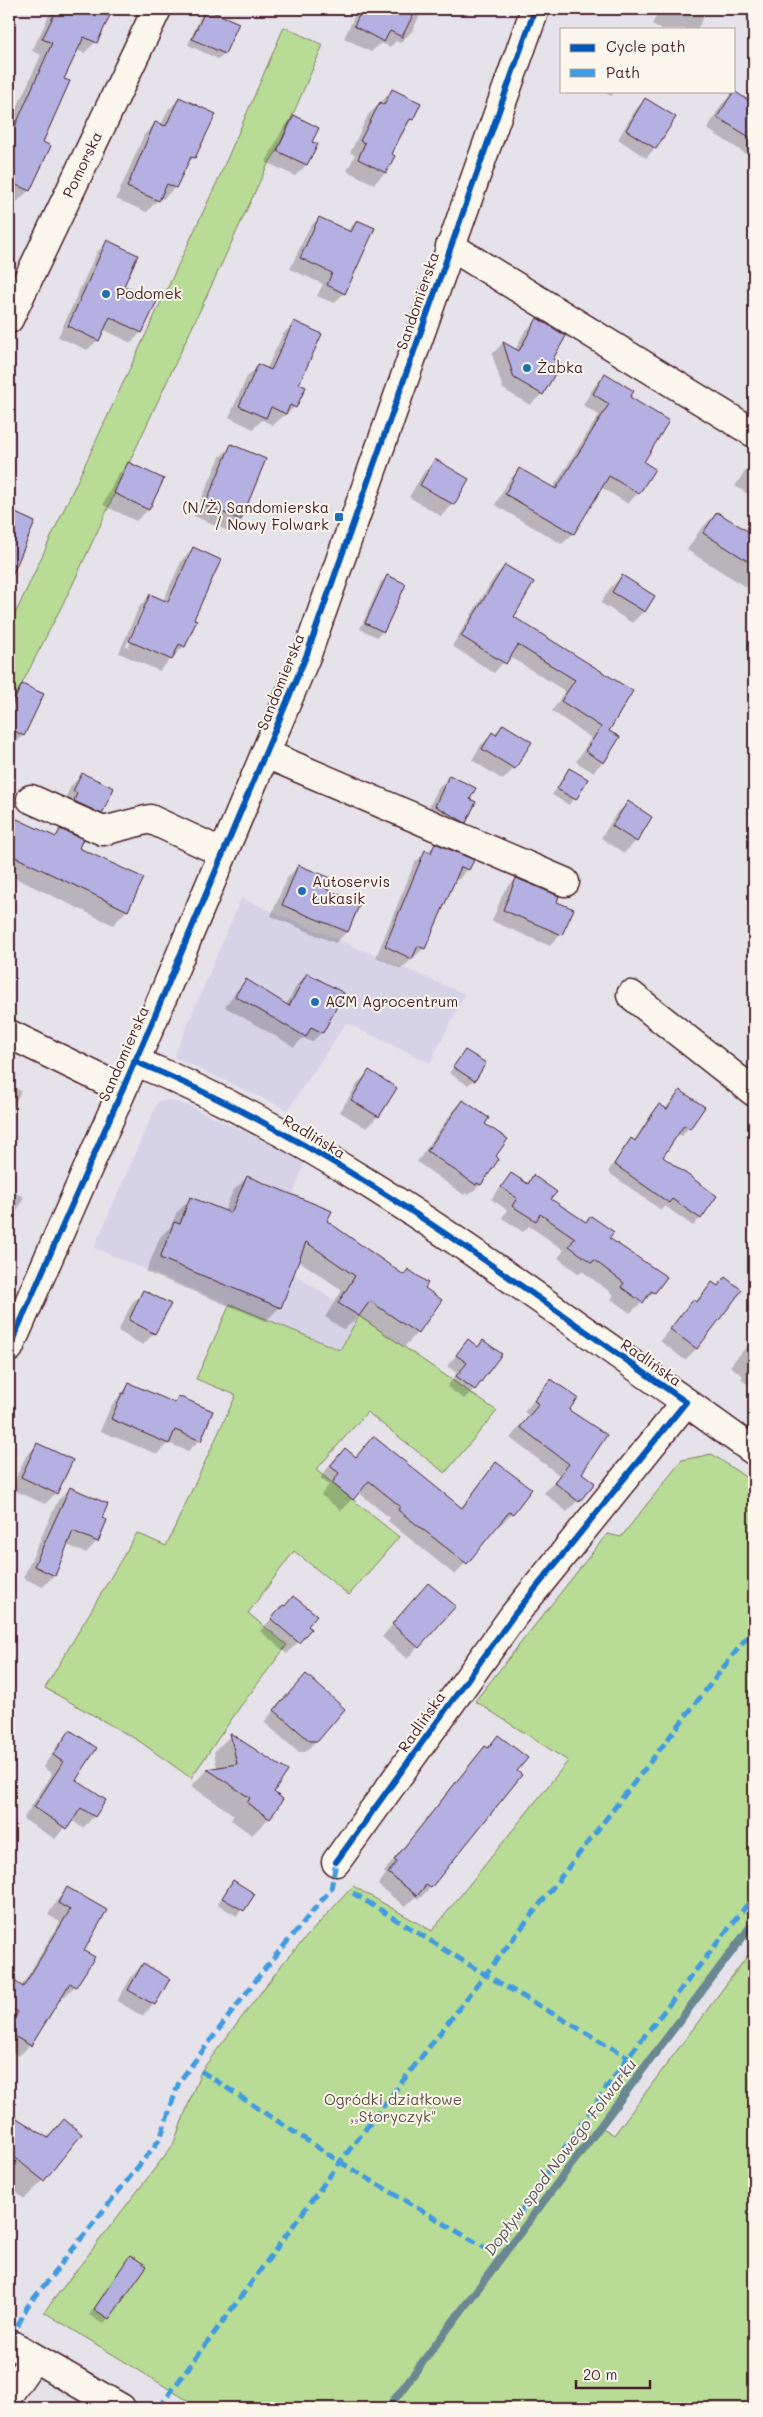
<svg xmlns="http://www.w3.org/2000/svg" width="763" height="2417" viewBox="0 0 763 2417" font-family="Mali,sans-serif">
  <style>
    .built { fill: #d7d3e7 }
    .green { fill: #b8db96; stroke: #817d60 }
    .shadow { fill: #0003; fill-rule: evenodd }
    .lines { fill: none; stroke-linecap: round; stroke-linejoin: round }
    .stream { stroke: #698892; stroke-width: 8 }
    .building { fill: #b4b0e1; stroke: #4a1f2b }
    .minor-casing { stroke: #4a1f2b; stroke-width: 31 }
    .minor { stroke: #fbf7ec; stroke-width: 28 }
    .quiet { stroke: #409be1; stroke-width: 5; stroke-dasharray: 10 5; stroke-linecap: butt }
    .cycleway-casing { stroke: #fbf7ec; stroke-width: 9 }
    .cycleway { stroke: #0057b8; stroke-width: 6 }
    .poi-dot { fill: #1f6fb2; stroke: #fbf7ec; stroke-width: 2 }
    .labels { text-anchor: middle; stroke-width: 4; stroke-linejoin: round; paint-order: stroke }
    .street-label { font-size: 15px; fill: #4a1f2b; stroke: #fbf7ec }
    .poi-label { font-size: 15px; fill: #4a1f2b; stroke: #fbf7ec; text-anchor: start }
    .park-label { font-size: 15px; fill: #664e46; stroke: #fbf7ec }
    .water-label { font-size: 16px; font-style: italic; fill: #59545f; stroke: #fbf7ec }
  </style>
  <rect width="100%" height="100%" fill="#e6e2e9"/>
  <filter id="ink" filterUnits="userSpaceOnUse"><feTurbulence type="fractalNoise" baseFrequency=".02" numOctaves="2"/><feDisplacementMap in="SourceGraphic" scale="10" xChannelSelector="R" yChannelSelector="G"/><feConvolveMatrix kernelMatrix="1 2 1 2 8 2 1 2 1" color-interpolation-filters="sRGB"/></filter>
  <g filter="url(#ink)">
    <g class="built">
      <path d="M241 898 465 994 430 1063 346 1023 288 1110 174 1057Z"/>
      <path d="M168 1100 189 1106 271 1144 304 1164 293 1195 317 1205 305 1234 306 1243 294 1274 359 1316 340 1350 94 1248 158 1101Z"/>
    </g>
    <g class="green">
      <path d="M284 27 323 45 277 151 267 166 71 588 9 709V627L218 180Z"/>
      <path d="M230 1304 340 1350 359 1316 497 1411 445 1473 367 1412 316 1470 399 1537 349 1595 294 1551 248 1613 287 1645 240 1707 191 1778 139 1741 45 1688 137 1533 166 1546 236 1395 196 1379Z"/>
      <path d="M712 1454 754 1483V1927L601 2127 614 2135 754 1947V2408H388L474 2293 385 2408H200L44 2312 173 2145 201 2071 287 1958 353 1886 432 1931 568 1761 475 1701 607 1534 621 1537 682 1460Z"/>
    </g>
    <g class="shadow">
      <path d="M52 9H110L96 42 84 53 76 50 63 79 41 142 49 146 29 190 17 202 9 198V125L41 55 32 51Z"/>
      <path d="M358 9H423L412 31 400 43 396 41 390 47 381 43 371 52 344 38Z"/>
      <path d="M660 9H706L708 10 697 29H661L652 24Z"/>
      <path d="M207 10 238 24 224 54 218 59 188 45 201 15Z"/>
      <path d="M393 90 420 104 390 155 385 173 374 184 347 171 355 155 350 153 368 115Z"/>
      <path d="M603 91H616L611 96Z"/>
      <path d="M734 92 754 105V159L707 129 722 104Z"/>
      <path d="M180 99 194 157 185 166 175 187 163 199 160 197 147 212 116 199 144 135 155 123 161 125 168 110Z"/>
      <path d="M645 100 674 117 655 148 646 158 618 139 636 109Z"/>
      <path d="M294 116 311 142 306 165 295 176 266 162 283 128Z"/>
      <path d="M319 218 347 231 357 221 344 293 334 303 317 296 323 284 290 269 309 228Z"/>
      <path d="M9 226 12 227 9 235Z"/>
      <path d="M108 242 122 287 141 332 131 343 103 329 98 340 87 350 58 337 97 252Z"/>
      <path d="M537 320 542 394 530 405 503 389 492 354 503 343 515 350 525 331Z"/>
      <path d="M294 323 297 384 295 407 273 425 262 420 253 429 229 417 247 377 259 366 266 370 283 334Z"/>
      <path d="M606 375 628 397 642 462 638 493 628 504 601 487 573 534 562 544 495 505 509 480 519 470 553 488 599 415 583 405 595 385Z"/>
      <path d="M232 446 264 460 239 519 228 531 194 516 220 457Z"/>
      <path d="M754 459V498L735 486Z"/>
      <path d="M436 460 453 504 441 516 409 497 424 472Z"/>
      <path d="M129 464 162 480 148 510 136 521 103 505 117 475Z"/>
      <path d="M9 512 34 522 18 559 9 568Z"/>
      <path d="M717 513 754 537V592L687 550 700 530Z"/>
      <path d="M193 548 192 620 184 646 159 671 119 653 139 607 150 595 163 601 182 560ZM143 607H146L128 648 126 646Z"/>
      <path d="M505 566 512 618 631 692 608 731 603 762 593 772 576 762 591 738 552 711 565 691 509 656 494 673 452 646 495 576Z"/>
      <path d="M387 577 383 631 377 637 360 629 381 582Z"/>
      <path d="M622 577 644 611 632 623 601 603 610 588Z"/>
      <path d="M22 685 23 735 12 747 9 745V700Z"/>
      <path d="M503 726 514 768 503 780 472 760 481 745Z"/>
      <path d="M570 769 586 779 569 805 552 795Z"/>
      <path d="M83 774 101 813 90 824 63 803 71 786Z"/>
      <path d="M450 777 469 800 465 822 454 834 424 818 438 788Z"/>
      <path d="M628 803 636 841 624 853 601 838 616 814Z"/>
      <path d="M9 816 54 837 60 831 127 910 113 925 9 875Z"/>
      <path d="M435 845 468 869 458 880 454 878 424 948 401 969 376 957 415 862Z"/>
      <path d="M298 866 325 889 358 903 347 932 335 943 271 916 287 878Z"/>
      <path d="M516 879 555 902 561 934 550 946 492 921 504 891Z"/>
      <path d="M307 974 322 1032 312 1042 303 1038 294 1047 225 1007 236 991 246 980 286 1005 297 985Z"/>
      <path d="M465 1051 474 1080 468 1085 449 1073Z"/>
      <path d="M369 1072 378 1116 366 1128 340 1112 358 1083Z"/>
      <path d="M9 1085 21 1091 9 1116Z"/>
      <path d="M680 1092 703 1107 682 1136 677 1133 661 1157 700 1218 693 1226 665 1206 661 1210 608 1172 624 1147 632 1140 634 1141 652 1113 660 1105 666 1109Z"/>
      <path d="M463 1101 483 1125 494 1157 497 1159 480 1185 469 1195 466 1193 464 1195 417 1162 452 1112Z"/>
      <path d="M511 1174 526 1184 533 1177 549 1199 608 1238 654 1292 630 1313 611 1299 614 1295 582 1271 579 1274 558 1258 564 1250 529 1226 523 1232 502 1218 507 1210 491 1199Z"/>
      <path d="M247 1177 326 1222 403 1276 408 1271 423 1288 417 1333 404 1347 358 1316 344 1330 325 1317 342 1290 298 1260 280 1307 266 1321 146 1272 160 1237 171 1226 176 1213 190 1199 224 1212 233 1191Z"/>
      <path d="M9 1190 24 1197 9 1228Z"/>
      <path d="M725 1279 697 1348 685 1360 660 1341 693 1300 695 1302 712 1283 716 1287Z"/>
      <path d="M143 1292 154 1333 143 1345 118 1331 132 1303Z"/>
      <path d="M753 1339 754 1340V1390L741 1379 743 1376 730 1366Z"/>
      <path d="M468 1341 474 1389 464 1399 447 1387 457 1373 447 1366Z"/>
      <path d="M551 1380 568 1411 580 1473 593 1484 567 1512 544 1493 559 1475 510 1438 529 1416 524 1412Z"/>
      <path d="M129 1385 173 1403 178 1398 200 1440 188 1451 168 1443 157 1454 100 1431 111 1406Z"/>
      <path d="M374 1438 460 1509 496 1464 530 1489 512 1514 500 1525 498 1523 455 1575 388 1521 390 1518 358 1492 341 1511 321 1495 329 1485 320 1478 334 1460 345 1449 355 1458Z"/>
      <path d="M37 1445 56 1493 45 1504 11 1489 26 1456Z"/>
      <path d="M70 1489 100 1519 97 1541 86 1553 67 1545 54 1575 43 1587 23 1578 58 1500Z"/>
      <path d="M9 1587 13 1588 9 1598Z"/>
      <path d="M417 1596 454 1606 407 1659 382 1637Z"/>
      <path d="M283 1606 307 1626 298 1642 287 1654 260 1631Z"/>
      <path d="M294 1687 317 1740 305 1752H298L264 1722Z"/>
      <path d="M71 1731 75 1780 94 1816 83 1828 71 1820 55 1839 23 1819 52 1774 43 1767 59 1743Z"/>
      <path d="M231 1735 272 1793 269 1818 252 1835 231 1820 234 1815 191 1786 207 1770 217 1768 214 1752Z"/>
      <path d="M498 1737 515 1771 520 1775 430 1888 419 1899 415 1897 405 1907 378 1885 386 1874 384 1872 474 1759Z"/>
      <path d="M234 1882 253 1894 237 1916 217 1904Z"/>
      <path d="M68 1889 82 1951 75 1986 64 1997 61 1995 30 2045 19 2056 9 2050V1979L21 1987 60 1922 48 1915 57 1900Z"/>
      <path d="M143 1965 168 1979 154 2004 142 2016 117 2001 132 1976Z"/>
      <path d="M9 2115 46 2138 64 2121 80 2134 43 2181 24 2199 9 2186Z"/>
      <path d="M130 2256 108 2318 103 2324 89 2315Z"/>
    </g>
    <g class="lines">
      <path class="stream" d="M388 2408 754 1922"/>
    </g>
    <g class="building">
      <path d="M57 9H113L97 43 84 37 64 79 70 81 43 142 51 146 30 191 9 182V140L52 43 42 39Z"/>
      <path d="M206 9 239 23 225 54 192 39Z"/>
      <path d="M362 9H416L402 37 390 31 384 42 354 26Z"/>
      <path d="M392 89 421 103 413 120 410 119 400 137 392 154 395 156 386 173 358 159 365 143 360 141 380 102 384 105Z"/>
      <path d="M734 91 754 104V140L717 117Z"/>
      <path d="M179 97 216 114 195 158 191 157 176 188 167 184 159 201 127 187 155 122 166 126Z"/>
      <path d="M645 98 676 117 656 149 626 130Z"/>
      <path d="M294 115 319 128 312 142 318 144 307 165 277 151Z"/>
      <path d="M319 217 351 232 357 220 375 228 345 294 327 285 332 273 300 258Z"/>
      <path d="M107 240 138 255 124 286 157 301 142 333 110 317 99 341 68 326Z"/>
      <path d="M537 318 566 336 553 359 561 363 543 395 514 378 503 342 519 351Z"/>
      <path d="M294 321 322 334 299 384 306 387 296 408 290 405 286 414 271 407 266 418 239 406 258 364 271 370Z"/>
      <path d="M605 373 634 391 630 397 669 421 644 462 655 469 639 494 609 476 574 534 505 494 519 468 556 489 609 404 593 394Z"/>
      <path d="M231 444 266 459 241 520 205 505Z"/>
      <path d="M435 459 469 479 454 505 420 485Z"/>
      <path d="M128 462 164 479 149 510 114 493Z"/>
      <path d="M9 510 35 522 9 583Z"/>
      <path d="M717 512 754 535V565L703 533Z"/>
      <path d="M193 547 221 560 194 619 197 620 185 647 179 644 172 660 129 641 150 594 168 602Z"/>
      <path d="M505 565 534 582 514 617 633 691 609 731 620 737 604 763 585 751 601 727 561 701 575 680 518 645 506 664 461 636Z"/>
      <path d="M387 575 406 584 384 632 365 623Z"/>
      <path d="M622 575 655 596 645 612 612 592Z"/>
      <path d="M22 684 44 694 24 736 9 728V711Z"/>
      <path d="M503 724 532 742 515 769 482 749 492 732 496 735Z"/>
      <path d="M569 768 588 779 576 800 557 789Z"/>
      <path d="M82 773 114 788 102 814 74 801 77 793 73 791Z"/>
      <path d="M449 775 476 788 470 799 476 802 466 823 435 806Z"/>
      <path d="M628 801 652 817 637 842 612 826Z"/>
      <path d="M17 819 56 837 60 829 83 839 79 848 144 878 128 911 9 854V837Z"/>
      <path d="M435 843 474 860 469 870 461 867 425 949 418 946 412 959 385 946 425 850 431 853Z"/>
      <path d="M298 865 331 878 326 889 360 903 348 932 282 905Z"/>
      <path d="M516 878 559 896 557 902 574 909 562 935 503 910Z"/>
      <path d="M307 973 344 993 323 1033 311 1027 306 1037 235 996 246 979 289 1006Z"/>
      <path d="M465 1050 486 1063 475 1081 453 1067Z"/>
      <path d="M369 1070 397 1088 379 1117 351 1100Z"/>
      <path d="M680 1090 705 1107 690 1129 684 1125 663 1157 717 1196 701 1219 672 1199 669 1203 614 1164 631 1138 635 1141 659 1104 667 1109Z"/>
      <path d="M463 1100 489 1118 485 1124 508 1139 496 1156 499 1159 481 1185 477 1183 476 1185 427 1151Z"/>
      <path d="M511 1173 528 1184 533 1175 557 1192 551 1199 586 1222 591 1216 614 1232 609 1238 667 1277 655 1293 651 1291 643 1303 621 1287 624 1283 594 1260 592 1263 569 1246 575 1238 540 1214 536 1221 512 1206 517 1198 501 1187Z"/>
      <path d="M247 1176 332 1211 327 1221 404 1275 408 1269 428 1283 425 1288 442 1300 418 1334 370 1301 359 1316 338 1303 355 1276 306 1242 281 1308 160 1258 174 1222 180 1224 190 1197 231 1213Z"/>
      <path d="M725 1277 742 1290 697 1349 670 1329 693 1299 697 1302 712 1282 718 1286Z"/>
      <path d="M143 1290 171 1304 155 1334 129 1320Z"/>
      <path d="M468 1339 478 1347 483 1340 502 1354 475 1390 456 1376 467 1363 456 1355Z"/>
      <path d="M551 1379 578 1398 569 1410 607 1435 582 1473 595 1483 579 1502 554 1482 569 1464 520 1427 539 1404 534 1401Z"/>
      <path d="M129 1383 175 1403 178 1396 213 1411 201 1441 175 1430 169 1444 111 1419 122 1393 124 1394Z"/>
      <path d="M373 1436 462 1508 496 1462 532 1489 513 1514 509 1512 467 1564 398 1510 400 1506 369 1481 353 1500 332 1483 339 1473 330 1466 345 1448 356 1457Z"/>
      <path d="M37 1443 73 1460 57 1494 21 1477Z"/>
      <path d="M70 1487 108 1504 102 1518 107 1520 98 1542 73 1531 55 1576 34 1566Z"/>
      <path d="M428 1583 456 1606 419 1648 392 1624Z"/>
      <path d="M293 1596 317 1615 308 1626 311 1629 299 1643 271 1619 283 1605 285 1606Z"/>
      <path d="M306 1674 345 1709 318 1741H310L274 1710Z"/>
      <path d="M70 1730 97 1748 76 1780 106 1800 95 1817 81 1808 67 1829 34 1807 63 1762 53 1755Z"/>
      <path d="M230 1733 288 1771 274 1792 283 1799 270 1819 247 1803 250 1798 207 1769 237 1764Z"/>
      <path d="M498 1735 528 1758 517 1771 522 1775 431 1888 426 1885 417 1896 388 1873 397 1862 394 1860 485 1746 488 1748Z"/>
      <path d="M233 1880 255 1894 244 1911 222 1898Z"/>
      <path d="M67 1887 107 1910 84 1951 95 1957 76 1987 70 1983 31 2046 9 2033V2026L18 2012 9 2006V1977L23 1987 70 1910 58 1903Z"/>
      <path d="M143 1963 170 1979 155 2005 128 1990Z"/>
      <path d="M9 2113 48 2138 64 2119 82 2134 44 2181 9 2153Z"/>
      <path d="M130 2255 147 2266 109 2319 94 2309Z"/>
    </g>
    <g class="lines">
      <defs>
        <g id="minor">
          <path d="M450 246 754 433"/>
          <path id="s1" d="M9 319 157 9"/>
          <path d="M266 754 565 882"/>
          <path d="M31 799 103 831 150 819 223 853"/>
          <path d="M631 995 754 1092"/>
          <path d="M9 1034 122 1089"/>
          <path d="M134 1061C335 1143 509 1279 686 1402L514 1615 336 1862"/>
          <path d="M9 1348 153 1020 307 654 535 9"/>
          <path d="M686 1402 754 1451"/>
          <path d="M9 2343 121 2408"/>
          <path d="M9 2394 34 2358"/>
        </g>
      </defs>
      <use href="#minor" class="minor-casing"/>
      <use href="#minor" class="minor"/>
      <g class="quiet">
        <path d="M353 1893 486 1975 628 2057"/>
        <path d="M201 2071 340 2162 492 2252 628 2057 754 1896"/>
        <path d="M9 2338 16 2329 27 2307 160 2139 179 2082 263 1971 331 1889 336 1862"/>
        <path d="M159 2408 340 2162 754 1628"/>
      </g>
      <defs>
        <g id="cycleway">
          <path d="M134 1061C335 1143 509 1279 686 1402L514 1615 336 1862"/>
          <path d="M9 1348 153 1020 307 654 535 9"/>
        </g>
      </defs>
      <use href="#cycleway" class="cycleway-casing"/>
      <use href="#cycleway" class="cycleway"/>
    </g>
  </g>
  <g class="poi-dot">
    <circle cx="106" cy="294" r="5"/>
    <circle cx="527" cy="368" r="5"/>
    <rect x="334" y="512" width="10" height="10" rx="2.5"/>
    <circle cx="302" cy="891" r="5"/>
    <circle cx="315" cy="1002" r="5"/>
  </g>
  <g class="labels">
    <g class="street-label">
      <text dy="5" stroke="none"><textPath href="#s1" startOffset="171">Pomorska</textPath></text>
      <text transform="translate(418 301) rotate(-71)" y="5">Sandomierska</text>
      <text transform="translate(281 682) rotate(-68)" y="5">Sandomierska</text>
      <text transform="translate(124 1054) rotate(-66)" y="5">Sandomierska</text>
      <text transform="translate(314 1137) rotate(31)" y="5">Radlińska</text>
      <text transform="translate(651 1363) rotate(35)" y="5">Radlińska</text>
      <text transform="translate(422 1722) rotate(-55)" y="5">Radlińska</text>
    </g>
    <g class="poi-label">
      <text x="116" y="299">Podomek</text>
      <text x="537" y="373">Żabka</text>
      <text x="329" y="513" text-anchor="end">(N/Ż) Sandomierska<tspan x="329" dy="17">/ Nowy Folwark</tspan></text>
      <text x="312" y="887">Autoservis<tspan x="312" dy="17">Łukasik</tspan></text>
      <text x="325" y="1007">ACM Agrocentrum</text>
    </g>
    <g class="park-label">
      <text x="393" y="2105">Ogródki działkowe<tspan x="393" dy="17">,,Storyczyk"</tspan></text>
    </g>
    <g class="water-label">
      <text transform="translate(560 2157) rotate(-53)" y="6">Dopływ spod Nowego Folwarku</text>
    </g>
  </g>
  <rect width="763" height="2417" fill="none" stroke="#fbf7ec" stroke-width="30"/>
  <rect x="15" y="15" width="733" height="2387" fill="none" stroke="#4a1f2b" stroke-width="2" filter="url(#ink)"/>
  <rect x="560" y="28" width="175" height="65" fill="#fbf7ec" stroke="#b4a19f"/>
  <rect x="570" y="44" width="25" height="8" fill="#0057b8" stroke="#b4a19f"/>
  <text x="606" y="52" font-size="15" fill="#4a1f2b">Cycle path</text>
  <rect x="570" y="69" width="25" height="8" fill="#409be1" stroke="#b4a19f"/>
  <text x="606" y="78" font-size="15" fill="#4a1f2b">Path</text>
  <path d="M576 2380v8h74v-8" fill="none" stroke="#4a1f2b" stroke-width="2.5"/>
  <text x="583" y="2380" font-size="15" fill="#4a1f2b" stroke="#fbf7ec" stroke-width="4" paint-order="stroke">20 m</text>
</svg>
